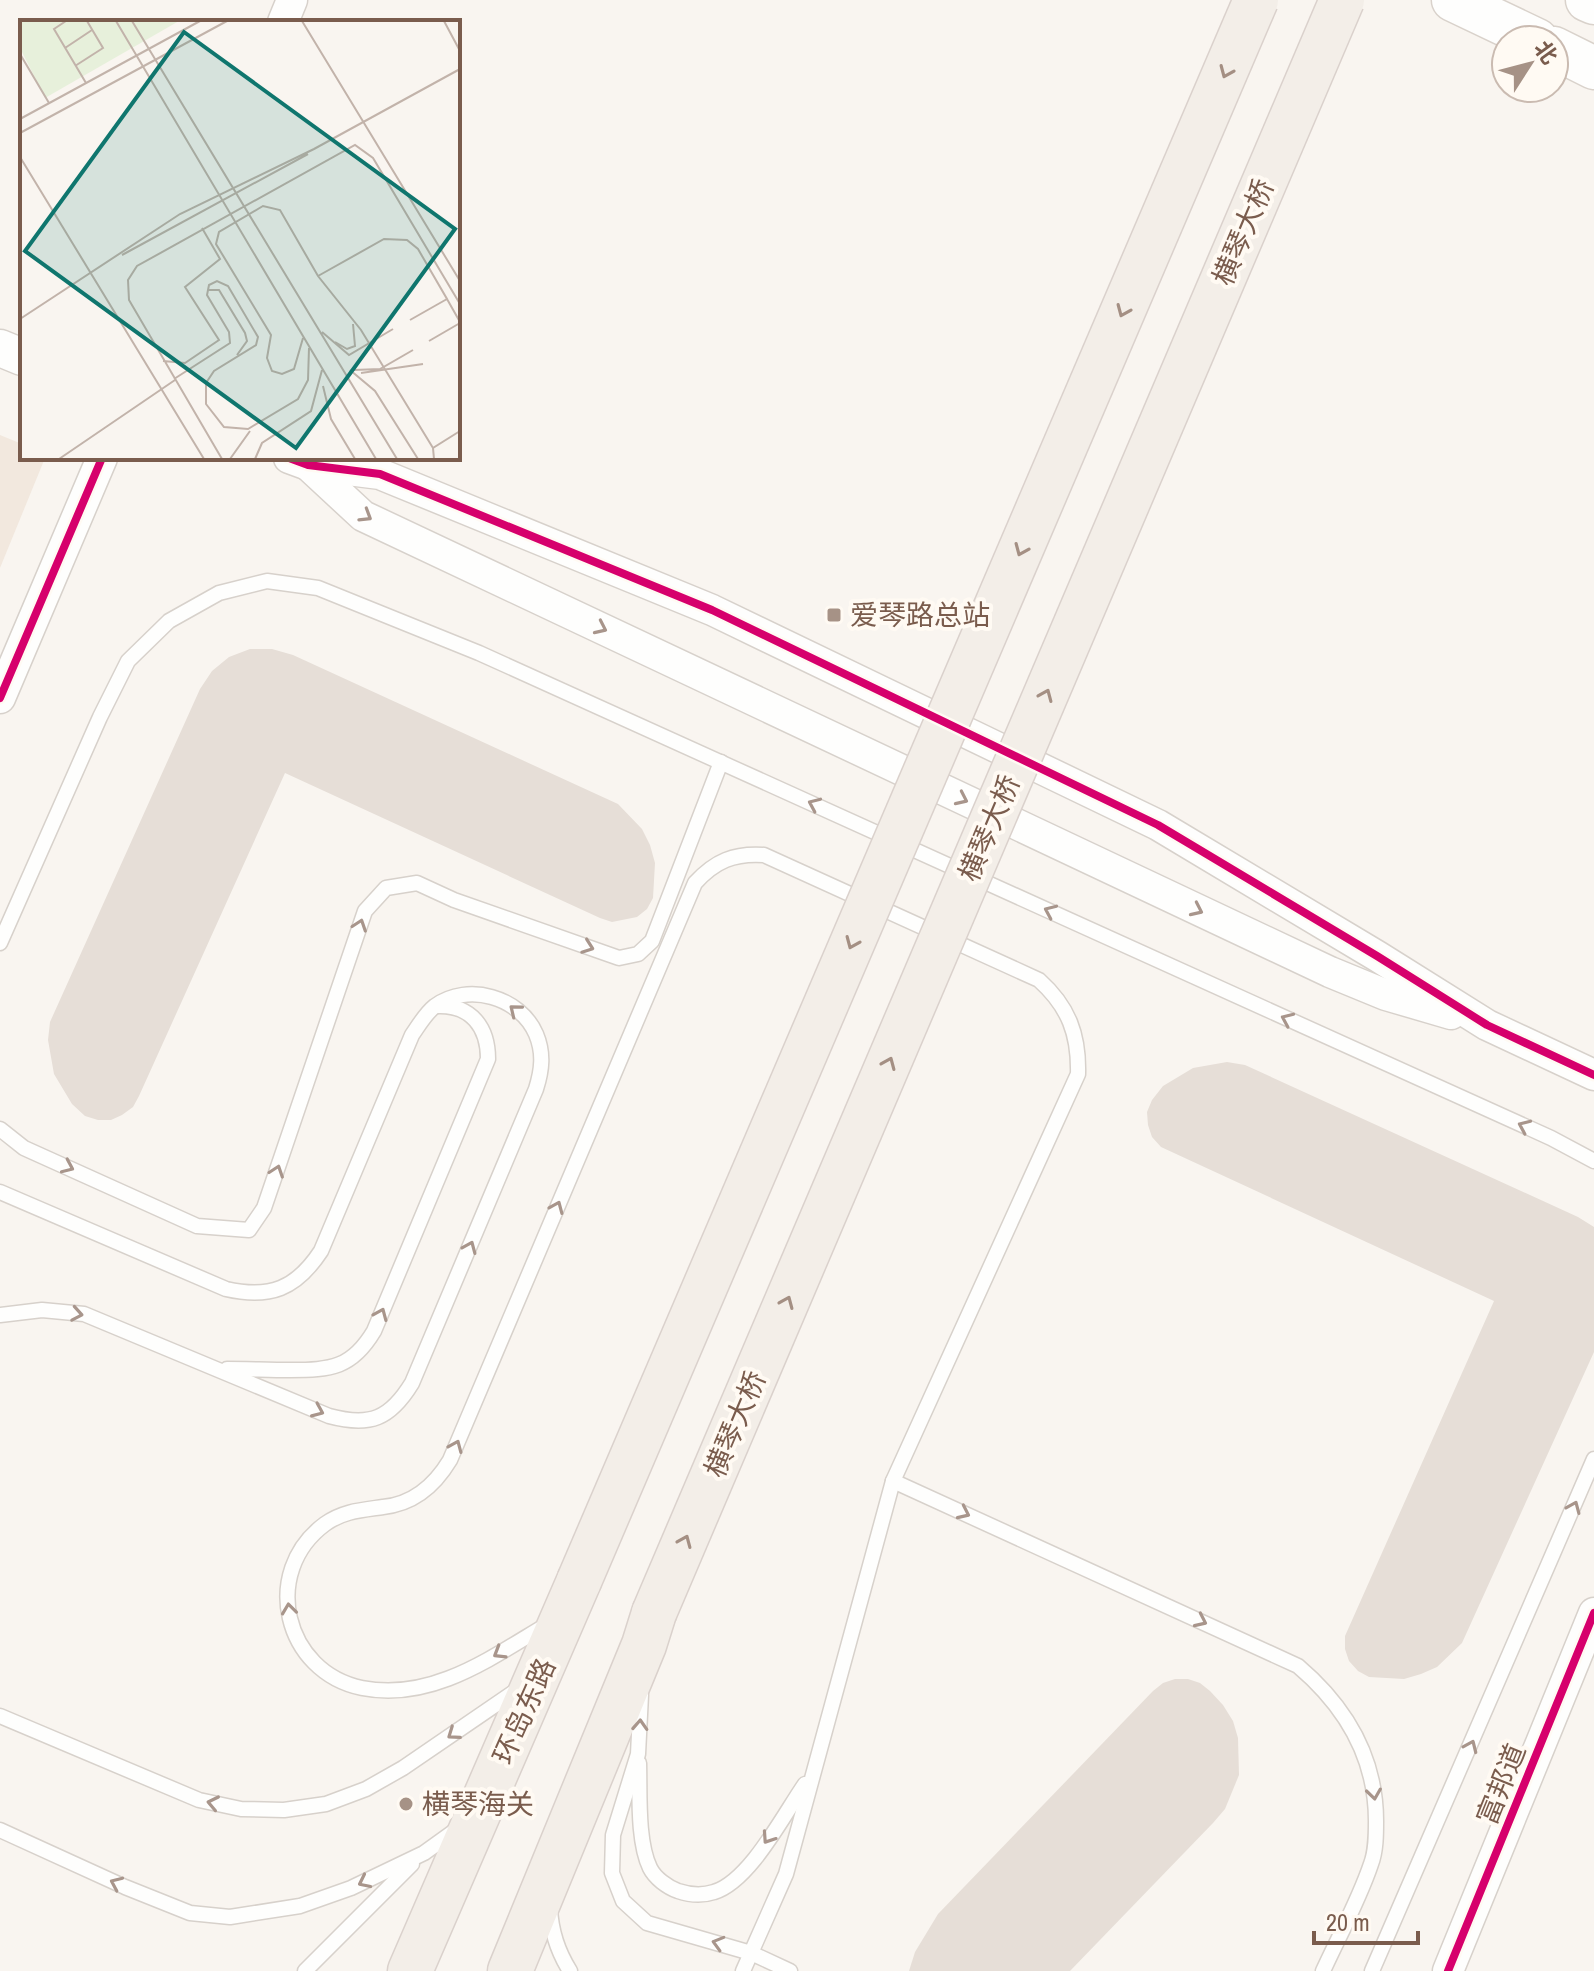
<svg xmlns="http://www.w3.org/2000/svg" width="1594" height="1971" viewBox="0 0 1594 1971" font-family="'Archivo Narrow','Noto Sans SC',sans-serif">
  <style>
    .residential { fill: #f2e8de }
    .building { fill: #e6ded7 }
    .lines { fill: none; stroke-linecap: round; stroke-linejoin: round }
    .service-casing { stroke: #d7d1cb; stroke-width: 17 }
    .minor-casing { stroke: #d7d1cb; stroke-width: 33 }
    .tertiary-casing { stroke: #d7d1cb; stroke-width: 39 }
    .secondary-casing { stroke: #d9d2cb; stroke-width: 45 }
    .primary-casing { stroke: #dad1cc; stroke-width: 47 }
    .service { stroke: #fefefd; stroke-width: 14 }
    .minor { stroke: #fefefd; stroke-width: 30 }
    .tertiary { stroke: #fefefd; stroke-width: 36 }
    .secondary { stroke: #fefefd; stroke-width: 42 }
    .primary { stroke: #f3eee8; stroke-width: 44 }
    .primary-bridge-casing { stroke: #dad1cc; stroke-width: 47; stroke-linecap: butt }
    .primary-bridge { stroke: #f3eee8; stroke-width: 44 }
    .cycleway-casing { stroke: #fffaf3; stroke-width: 13 }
    .cycleway { stroke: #d6006c; stroke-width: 8 }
    .oneway { stroke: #a48f83 }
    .oneway2 { stroke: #a8958b }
    .poi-dot { fill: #a69286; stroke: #fffaf3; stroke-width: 3 }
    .labels { text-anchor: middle; stroke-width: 8; stroke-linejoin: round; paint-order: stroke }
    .street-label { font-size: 28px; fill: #7a5c4d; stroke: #fffaf3 }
    .poi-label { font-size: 28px; fill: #7a5c4d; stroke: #fffaf3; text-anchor: start }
    .inset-road { fill: none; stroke: #c2b3aa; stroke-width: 2 }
    .view { fill: #0f766e; fill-opacity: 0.15; stroke: #0f766e; stroke-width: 4 }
    .inset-edge { fill: none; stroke: #7a5c4d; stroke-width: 4 }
  </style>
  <rect width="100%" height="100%" fill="#f9f5f0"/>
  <path class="residential" d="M0 435 22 444V458H45L0 568Z"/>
  <g class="building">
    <path d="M250 649H272L293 655 618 804 642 829 650 845 655 863 653 898 647 909 637 917 612 922 600 918 285 773 139 1096 133 1107 122 1115 111 1120H98L85 1116 72 1104 54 1074 48 1040 50 1022 200 689 212 671 229 657Z"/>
    <path d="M1227 1062 1245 1065 1578 1217 1594 1227V1352L1462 1643 1437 1667 1421 1674 1404 1679 1369 1677 1358 1671 1349 1661 1345 1649V1636L1494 1301 1161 1147 1152 1137 1148 1125 1147 1112 1152 1100 1163 1086 1193 1068Z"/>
    <path d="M1175 1679H1188L1200 1683 1210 1691 1223 1705 1233 1721 1238 1738 1239 1775 1225 1809 1213 1823 1070 1971H909L915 1952 938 1914 1153 1691 1163 1683Z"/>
  </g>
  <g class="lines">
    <defs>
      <g id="service">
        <path d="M0 943 100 717 128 661 169 621 219 593 267 581 318 588 479 653 1551 1138 1594 1161"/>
        <path d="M0 1129 24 1148 197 1226 249 1230 264 1208 365 911 386 888 417 883 454 900 619 958 638 954 652 941 721 762"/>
        <path d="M0 1192 226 1289C270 1299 296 1289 321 1251L412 1035C419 1025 425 1014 435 1006 468 982 520 997 536 1034 544 1053 542 1070 536 1089L412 1383C390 1419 370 1427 329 1416L84 1314 42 1310 0 1315"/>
        <path d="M227 1369C248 1369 269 1370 290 1370 331 1370 352 1368 374 1331L488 1059C488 1027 471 1005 438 1006"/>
        <path d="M893 1481 1298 1666C1345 1706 1376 1757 1376 1821 1376 1835 1376 1851 1371 1864 1359 1900 1339 1936 1323 1971"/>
        <path d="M548 1624C492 1657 432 1702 362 1688 284 1672 260 1572 325 1524 343 1511 362 1510 383 1507 413 1504 435 1485 450 1460L695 883C715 861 734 853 764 855L1039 980C1069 1007 1079 1035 1078 1074L893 1481 786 1874 743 1971"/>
        <path d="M641 1695 638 1754 613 1835 612 1873 623 1901 647 1923 751 1953 790 1971"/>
        <path d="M0 1716 199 1800 241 1809 284 1810 326 1804 366 1789 403 1768 520 1688"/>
        <path d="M639 1763C640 1793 637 1841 650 1868 655 1878 667 1887 678 1891 690 1895 702 1896 714 1892 750 1881 784 1814 805 1784"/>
        <path d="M0 1830 125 1887 190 1913 230 1917 300 1906 351 1888 424 1853 456 1830"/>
        <path d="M550 1908C551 1930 558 1952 570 1971"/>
        <path d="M305 1971 412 1864"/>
        <path d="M1372 1971 1594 1459"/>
      </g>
      <g id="minor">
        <path d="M283 22 292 0"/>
        <path d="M289 458 308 465 380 474 712 610 1158 825 1377 956 1487 1025 1594 1075"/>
        <path d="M308 465 363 516 1330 972 1386 995 1451 1014"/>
        <path d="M0 698 102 458"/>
        <path d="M1448 1971 1594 1613"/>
      </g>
      <path id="tertiary" d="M0 348 22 357"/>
      <g id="secondary">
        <path d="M1453 0 1537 40"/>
        <path d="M1587 0 1594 3"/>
        <path d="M1554 48 1594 68"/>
      </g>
      <g id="primary">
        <path d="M410 1971 579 1581"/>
        <path d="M510 1971 644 1645 654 1613"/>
      </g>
    </defs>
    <use href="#service" class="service-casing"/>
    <use href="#minor" class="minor-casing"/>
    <use href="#tertiary" class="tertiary-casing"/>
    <use href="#secondary" class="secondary-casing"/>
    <use href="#primary" class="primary-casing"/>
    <use href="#service" class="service"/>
    <use href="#minor" class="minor"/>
    <use href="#tertiary" class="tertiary"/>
    <use href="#secondary" class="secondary"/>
    <use href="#primary" class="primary"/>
    <defs>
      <g id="primary-bridge">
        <path d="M579 1581 1256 0"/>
        <path d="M654 1613 1342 0"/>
      </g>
    </defs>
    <use href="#primary-bridge" class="primary-bridge-casing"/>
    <use href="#primary-bridge" class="primary-bridge"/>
    <defs>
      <g id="cycleway">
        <path d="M289 458 308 465 380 474 712 610 1158 825 1377 956 1487 1025 1594 1075"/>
        <path d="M0 698 102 458"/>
        <path d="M1448 1971 1594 1613"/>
      </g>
    </defs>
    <use href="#cycleway" class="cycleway-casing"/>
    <use href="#cycleway" class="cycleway"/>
  </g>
  <defs><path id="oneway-chevron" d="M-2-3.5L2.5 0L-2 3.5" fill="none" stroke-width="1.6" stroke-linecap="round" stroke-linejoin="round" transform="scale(2)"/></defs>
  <g class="oneway">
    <use href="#oneway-chevron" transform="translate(1226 72) rotate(113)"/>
    <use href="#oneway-chevron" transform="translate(1123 311) rotate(113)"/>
    <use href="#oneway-chevron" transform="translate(1021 550) rotate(113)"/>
    <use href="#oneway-chevron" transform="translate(1046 695) rotate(-67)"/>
    <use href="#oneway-chevron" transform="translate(852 943) rotate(113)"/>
    <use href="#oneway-chevron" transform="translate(889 1063) rotate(-67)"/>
    <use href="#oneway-chevron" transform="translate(787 1302) rotate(-67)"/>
    <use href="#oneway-chevron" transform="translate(685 1541) rotate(-67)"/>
  </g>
  <g class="oneway2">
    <use href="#oneway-chevron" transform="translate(366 516) rotate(32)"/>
    <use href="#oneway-chevron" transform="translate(601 628) rotate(25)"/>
    <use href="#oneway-chevron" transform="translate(962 799) rotate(25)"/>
    <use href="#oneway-chevron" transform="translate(814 804) rotate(-156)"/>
    <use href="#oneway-chevron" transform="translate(1197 910) rotate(25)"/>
    <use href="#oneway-chevron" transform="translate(1050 911) rotate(-156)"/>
    <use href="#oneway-chevron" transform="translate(360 925) rotate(-71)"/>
    <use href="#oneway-chevron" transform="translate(588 947) rotate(20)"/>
    <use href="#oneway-chevron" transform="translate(515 1010) rotate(-141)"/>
    <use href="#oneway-chevron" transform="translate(1287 1019) rotate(-156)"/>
    <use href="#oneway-chevron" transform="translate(1524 1126) rotate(-156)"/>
    <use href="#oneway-chevron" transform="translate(68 1167) rotate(24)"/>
    <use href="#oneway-chevron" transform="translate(277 1171) rotate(-71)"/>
    <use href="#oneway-chevron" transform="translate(557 1207) rotate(-67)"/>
    <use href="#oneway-chevron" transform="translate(470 1247) rotate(-67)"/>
    <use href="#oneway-chevron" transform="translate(77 1314) rotate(10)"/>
    <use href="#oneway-chevron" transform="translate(381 1314) rotate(-67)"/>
    <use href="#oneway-chevron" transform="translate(318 1411) rotate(23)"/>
    <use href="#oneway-chevron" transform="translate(456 1446) rotate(-67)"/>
    <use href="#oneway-chevron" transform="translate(1574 1507) rotate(-67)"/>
    <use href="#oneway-chevron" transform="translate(964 1513) rotate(25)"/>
    <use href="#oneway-chevron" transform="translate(289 1609) rotate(-97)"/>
    <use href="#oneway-chevron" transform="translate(1201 1621) rotate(25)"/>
    <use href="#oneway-chevron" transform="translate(499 1653) rotate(149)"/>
    <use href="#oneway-chevron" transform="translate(640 1725) rotate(-87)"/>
    <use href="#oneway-chevron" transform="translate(453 1734) rotate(145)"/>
    <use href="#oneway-chevron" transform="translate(1471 1746) rotate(-66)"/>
    <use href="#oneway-chevron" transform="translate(1374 1794) rotate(82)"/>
    <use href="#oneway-chevron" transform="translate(213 1803) rotate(-168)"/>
    <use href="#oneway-chevron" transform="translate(768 1838) rotate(124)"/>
    <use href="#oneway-chevron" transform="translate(364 1882) rotate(154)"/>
    <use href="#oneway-chevron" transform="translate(116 1883) rotate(-156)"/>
    <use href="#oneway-chevron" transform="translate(718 1943) rotate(-164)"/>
  </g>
  <g class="poi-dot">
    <rect x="826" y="607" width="16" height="16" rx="4"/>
    <circle cx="406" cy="1804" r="8"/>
  </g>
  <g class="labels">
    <g class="street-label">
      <text transform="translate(1243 232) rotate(-67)" y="10">横琴大桥</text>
      <text transform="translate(989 828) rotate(-67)" y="10">横琴大桥</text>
      <text transform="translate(735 1424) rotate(-67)" y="10">横琴大桥</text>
      <text transform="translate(524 1711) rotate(-66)" y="10">环岛东路</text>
      <text transform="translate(1501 1784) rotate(-68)" y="10">富邦道</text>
    </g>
    <g class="poi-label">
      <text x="850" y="625">爱琴路总站</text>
      <text x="422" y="1814">横琴海关</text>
    </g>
  </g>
  <g transform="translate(20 20)">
    <rect width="440" height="440" fill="#f9f5f0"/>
    <path d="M0 1H159L25 78 0 28Z" fill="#e7f0db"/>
    <path class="inset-road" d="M46 1 34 9 66 63M96 1 356 439M112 1 377 439M282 1 440 261M424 1 440 31M45 28 72 10M0 34 29 83M55 46 83 28 67 1M0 99 180 1M0 113 207 1M0 137 184 439M102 235 288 134M298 256 364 219 387 220 398 229 427 279 390 300M188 270H199L225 313 227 321 217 335M427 279 440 302M0 299 160 194 294 129 440 49M302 312 329 335 373 309M283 318 274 349 262 354 252 351 247 338 251 315 196 224 199 212 243 186 260 190 298 256 341 310 413 428M409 321 440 303M315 322 327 329 335 326 333 304M143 341 165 343 199 320 165 267 200 239 182 208M330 350 355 371 398 439M334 350 360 349 393 330M341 353 403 344M154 359 210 323 209 312 187 275 189 265 197 261 208 266 238 317 236 325 194 351 186 363V384L204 407 228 409 278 379 288 360 289 328M303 366 311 399 335 439M39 439 155 360M202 439 109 280 108 260 117 246 335 125 353 138 440 284M210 439 230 411M235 439 242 423 291 391 302 350M414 439 413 428 440 411"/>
    <path class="view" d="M164 12 435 209 276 428 5 231Z"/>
    <rect width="440" height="440" class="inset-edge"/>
  </g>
  <g transform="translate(1530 64) rotate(54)"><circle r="38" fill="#fffaf3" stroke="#cabbb1" stroke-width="2"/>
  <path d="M0-6L14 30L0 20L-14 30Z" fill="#a69286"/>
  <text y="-12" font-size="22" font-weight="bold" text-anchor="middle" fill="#7a5c4d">北</text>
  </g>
  <path d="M1314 1931v12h104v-12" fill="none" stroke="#7a5c4d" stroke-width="4"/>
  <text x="1326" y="1931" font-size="24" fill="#7a5c4d" stroke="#fffaf3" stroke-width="6" paint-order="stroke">20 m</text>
</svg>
